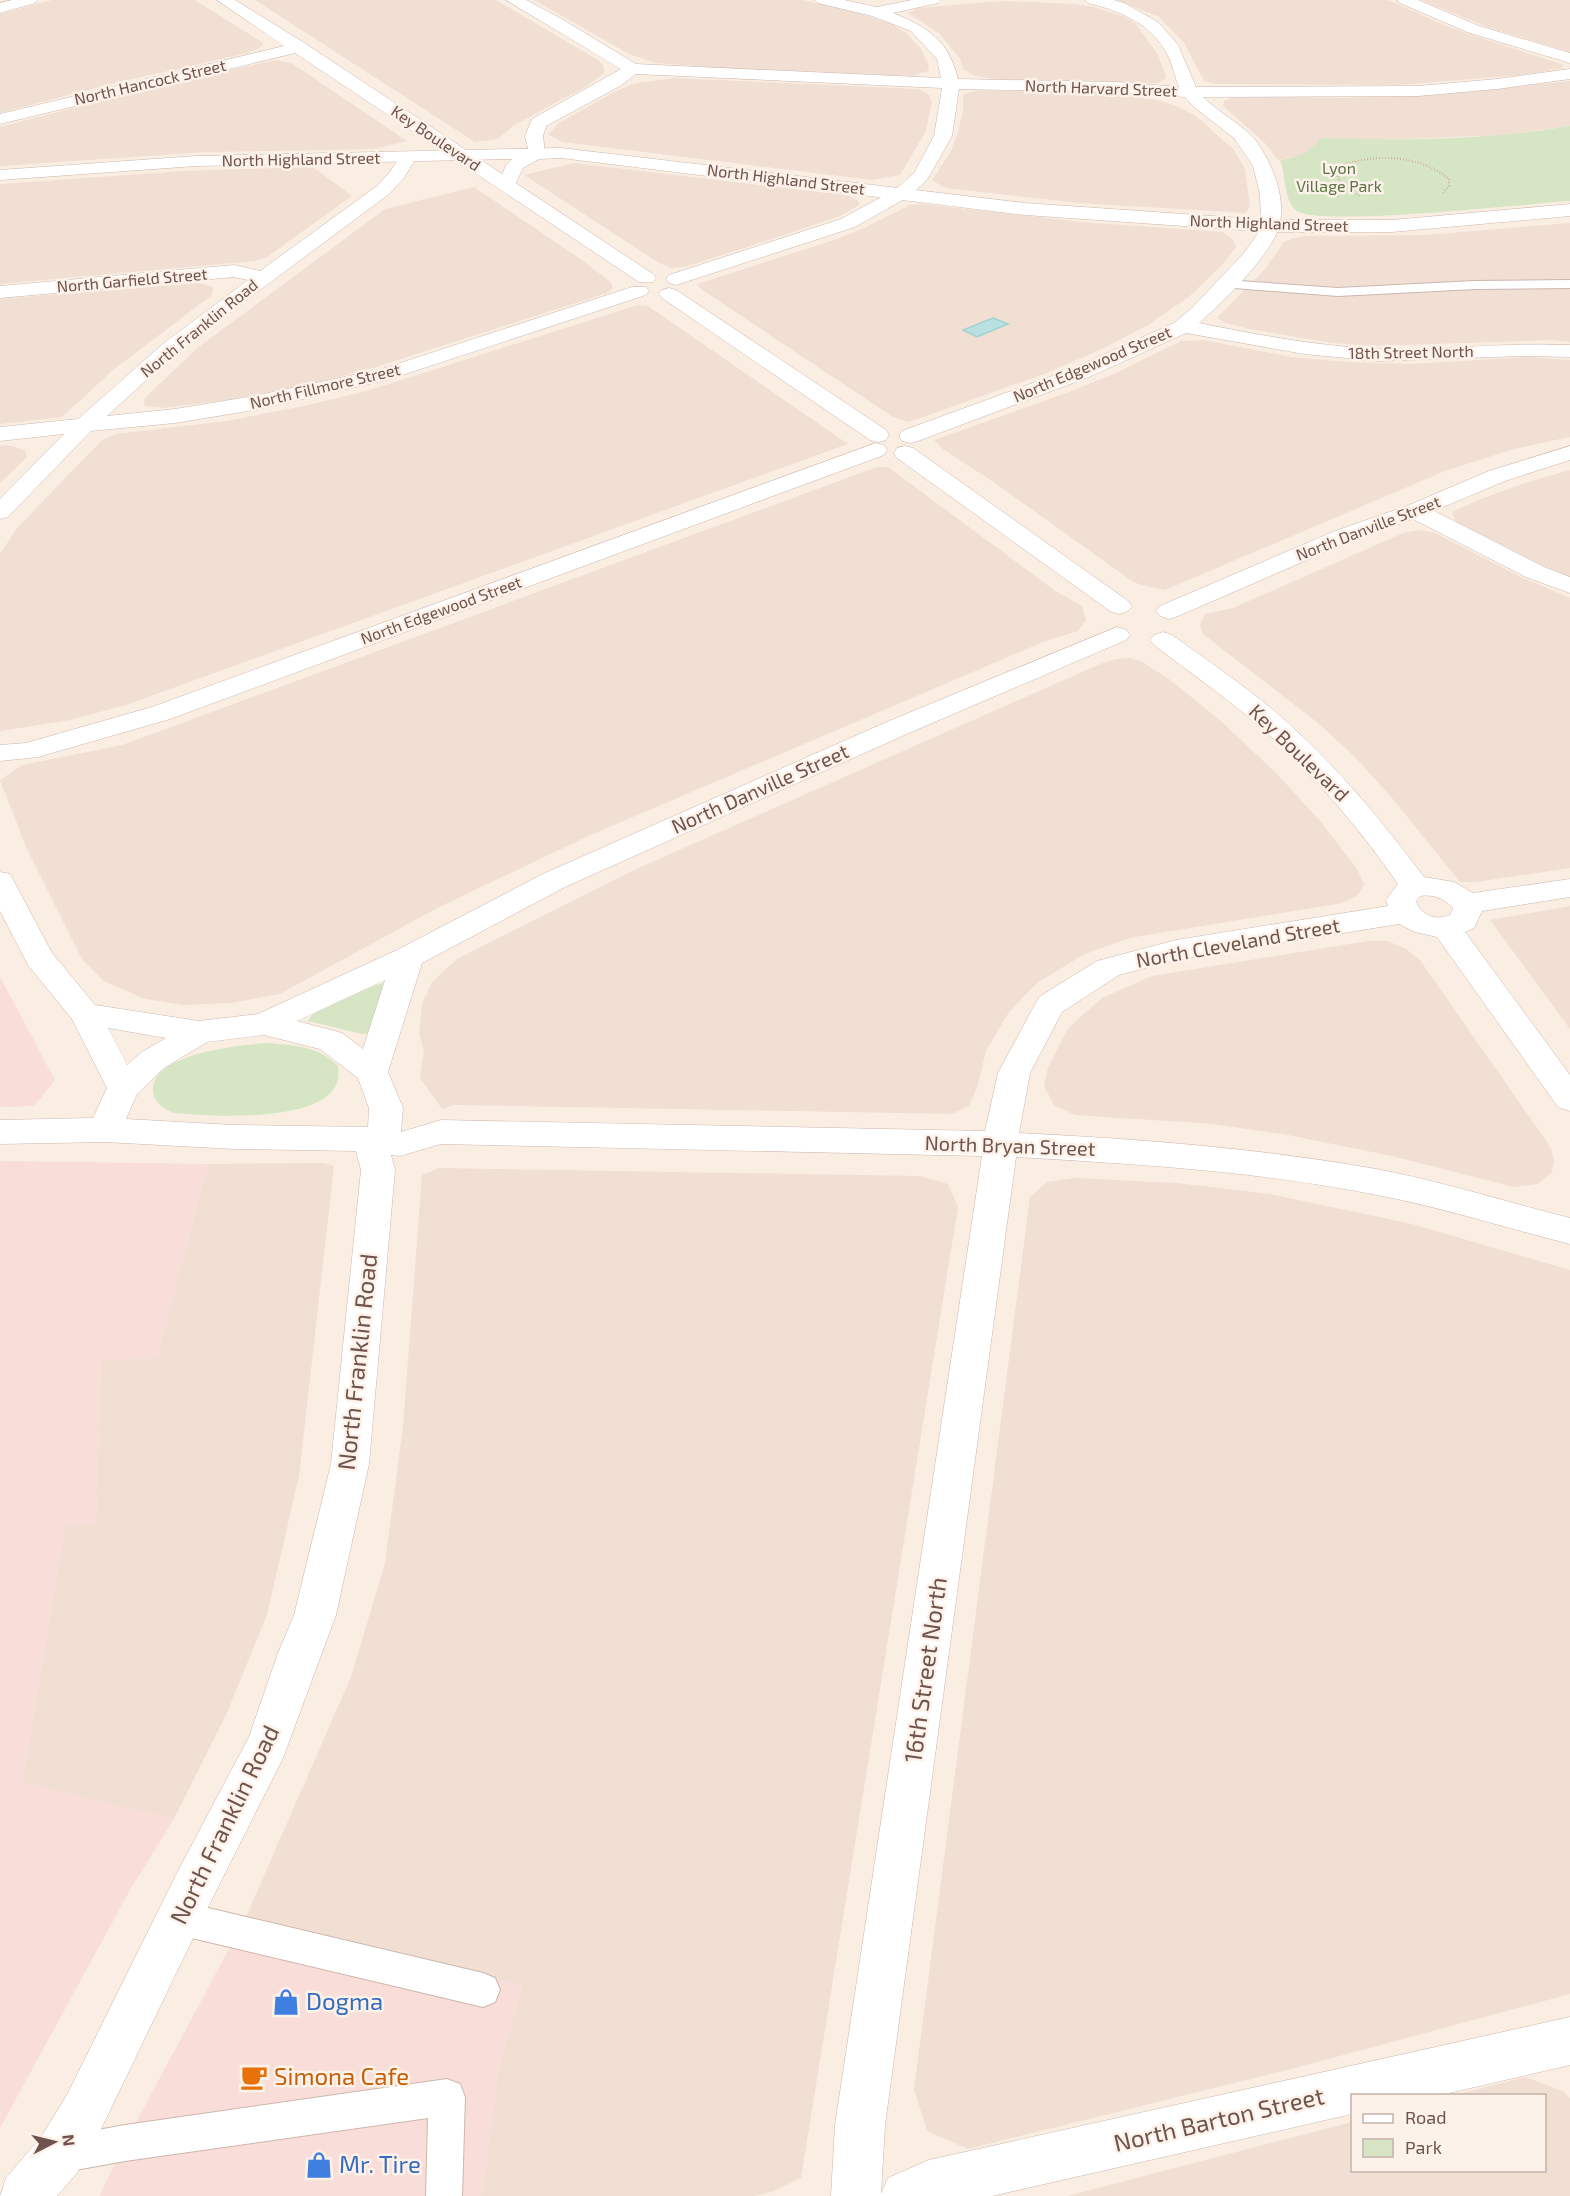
<svg xmlns="http://www.w3.org/2000/svg" width="1570" height="2196" viewBox="0 0 1570 2196" font-family="'Exo 2',sans-serif">
  <style>
    .residential { fill: #f1dfd3 }
    .commercial { fill: #f9ddd8 }
    .green { fill: #d6e6c4 }
    .water { fill: #bae1e1; stroke: #a1d2d2; stroke-width: 1.5 }
    .lines { fill: none; stroke-linecap: round; stroke-linejoin: round }
    .lane-casing { stroke: #ccb7ae; stroke-width: 2 }
    .street-casing { stroke: #ccb7ae; stroke-width: 1 }
    .secondary-casing { stroke: #ceb6ac; stroke-width: 1 }
    .path { stroke: #d1ada1; stroke-width: 2; stroke-dasharray: 1 2; stroke-linecap: butt }
    .lane { fill: #fff; fill-rule: evenodd }
    .street { fill: #fff; fill-rule: evenodd }
    .secondary { fill: #fff; fill-rule: evenodd }
    .labels { text-anchor: middle; stroke-width: 5; stroke-linejoin: round; paint-order: stroke }
    .far-street-label { font-size: 16px; fill: #6f534c; stroke: #fdf2e9 }
    .far-park-label { font-size: 16px; fill: #5a7445; stroke: #fdf2e9 }
    .street-label { font-size: 20px; fill: #6f534c; stroke: #fdf2e9 }
    .near-street-label { font-size: 24px; fill: #6f534c; stroke: #fdf2e9 }
    .near-shop-label { font-size: 24px; fill: #366cbe; stroke: #fdf2e9; text-anchor: start }
    .near-food-label { font-size: 24px; fill: #c56008; stroke: #fdf2e9; text-anchor: start }
  </style>
  <rect width="100%" height="100%" fill="#faeee3"/>
  <g class="residential">
    <path d="M52 0H195L262 42 263 46 248 53 115 83 0 113V14Z"/>
    <path d="M255 0H496L598 60 604 66V73L587 86 513 126 498 139 475 142Z"/>
    <path d="M534 0H803L855 12 892 24 906 33 921 49 929 66 928 71 911 76 779 72 656 63 629 54Z"/>
    <path d="M1116 0H1388L1451 28 1564 65 1561 69 1521 75 1398 85 1215 84 1204 81 1184 43 1159 17Z"/>
    <path d="M1421 0H1570V52L1487 27Z"/>
    <path d="M1002 1 1075 4 1094 7 1125 17 1135 23 1157 53 1166 75 1165 79 1158 83 1138 84 996 79 975 76 963 69 960 59 940 34 908 13 918 8Z"/>
    <path d="M276 60 293 64 407 141 375 149 207 152 0 166V127L181 80Z"/>
    <path d="M675 78 918 89 928 94 932 101 926 131 900 175 872 180 562 142 548 134 559 123 616 91 636 83Z"/>
    <path d="M1570 81V126L1502 135 1383 140 1310 150 1299 156 1278 160 1264 142 1223 106 1224 101 1231 98 1246 96 1343 98 1437 95Z"/>
    <path d="M982 90 1105 93 1157 100 1177 106 1196 116 1234 150 1245 169 1250 206 1246 213 1078 203 945 188 932 180 950 153 958 132 963 111V95L969 92Z"/>
    <path d="M574 163 837 194 850 196 858 201 859 205 840 216 793 232 688 266 671 268 659 263 524 175Z"/>
    <path d="M313 167 352 196 267 257 255 261 0 284V184L183 171Z"/>
    <path d="M474 187 576 256 611 282 613 288 607 293 370 369 304 386 227 400 163 408 144 406 145 398 196 349 385 209Z"/>
    <path d="M922 204 1082 222 1222 232 1232 238 1236 247 1223 264 1190 296 1148 325 1104 348 1047 373 909 422 893 417 701 289 697 284 837 239 866 227 910 205Z"/>
    <path d="M1570 223V342L1553 340 1372 346 1332 343 1250 329 1225 323 1217 318 1265 269 1284 242 1291 239 1304 236 1426 235Z"/>
    <path d="M199 283 213 287 212 295 113 370 62 417 0 424V299Z"/>
    <path d="M638 305 648 306 848 444 126 705 70 720 0 731V554L17 528 102 440 116 434 226 421 304 406 370 390Z"/>
    <path d="M1203 340 1292 357 1348 362 1411 364 1527 357 1570 360V437L1514 449 1445 471 1165 590 1141 585 1132 581 995 483 944 450 934 440 1069 392 1118 372 1181 341Z"/>
    <path d="M8 445 25 450 27 457 0 483V446Z"/>
    <path d="M877 467H888L1054 590 1082 606 1086 620 1078 631 1043 642 593 834 437 908 280 994 231 1003 184 1005 145 999 104 981 82 959 27 849 0 780 22 765 122 745Z"/>
    <path d="M1570 470V577L1545 567 1455 521 1452 512 1478 500 1528 482Z"/>
    <path d="M1419 530 1435 533 1521 577 1570 598V868L1477 882H1460L1392 798 1356 758 1318 723 1203 634 1200 625 1205 614 1233 608 1403 533Z"/>
    <path d="M1130 658 1141 661 1169 679 1221 721 1277 774 1321 822 1357 869 1364 884 1358 895 1343 903 1129 938 1083 955 1037 983 1009 1012 986 1051 977 1088 969 1106 952 1114 454 1105 442 1109 420 1078 424 1052 419 1032 422 1004 432 982 457 959 634 870 1100 664 1116 659Z"/>
    <path d="M1570 906V1029L1490 920Z"/>
    <path d="M1368 941H1388L1406 949 1420 960 1551 1148 1554 1160 1552 1172 1538 1184 1514 1187 1392 1156 1288 1135 1213 1124 1075 1115 1054 1105 1044 1086 1048 1067 1069 1027 1102 998 1152 976Z"/>
    <path d="M324 1163 334 1166 299 1476 267 1615 226 1715 174 1819 22 1783 65 1525 96 1523 101 1360 157 1357 208 1164Z"/>
    <path d="M439 1168 920 1176 948 1184 958 1207 801 2178 772 2192 755 2196H482L498 2071 522 1985 245 1919 351 1677 385 1563 403 1426 422 1175Z"/>
    <path d="M1075 1178 1176 1183 1270 1194 1412 1224 1570 1270V1994L1295 2068 968 2149 927 2131 914 2089 1030 1197 1047 1182Z"/>
    <path d="M1525 2077 1563 2091 1570 2098V2196H1067L1352 2122V2170H1544V2096L1454 2095Z"/>
  </g>
  <g class="commercial">
    <path d="M0 977 55 1080 34 1106 0 1107Z"/>
    <path d="M0 1161 208 1164 157 1357 101 1360 96 1523 65 1525 22 1782 174 1819 131 1888 0 2128Z"/>
    <path d="M245 1919 522 1985 498 2071 482 2196H99L125 2143Z"/>
  </g>
  <g class="green">
    <path d="M1570 126V201H1567C1528 204 1320 227 1297 211 1283 201 1286 174 1280 160 1299 157 1308 153 1321 138 1404 141 1488 140 1570 126Z"/>
    <path d="M384 983 386 987 368 1033 362 1034 308 1021C313 1007 361 991 376 985Z"/>
    <path d="M267 1043C293 1045 319 1046 338 1066 350 1127 209 1116 174 1113 164 1109 154 1103 153 1091 151 1053 241 1045 267 1043Z"/>
  </g>
  <path class="water" d="M993 318 1008 324 977 337 963 330Z"/>
  <g class="lines">
    <defs>
      <g id="lane">
        <path d="M1226 280 1338 288 1475 281 1570 280V288L1475 289 1338 296 1221 287 1219 284Z"/>
        <path d="M179 1901 483 1973 495 1978 500 1990 495 2002 483 2007 179 1935 167 1930 162 1918 167 1906Z"/>
        <path d="M447 2079 460 2084 465 2097 462 2196H426L428 2118 125 2161 59 2173 46 2168 41 2155 46 2142 59 2137 125 2125Z"/>
      </g>
      <g id="street">
        <path d="M12 0H38L35 3 0 13V3Z"/>
        <path d="M217 0H235L306 44 653 274 656 278 653 282H639L295 53 0 124V114L284 46Z"/>
        <path d="M506 0H526L560 18 636 64 941 78 937 59 911 31 872 16 818 3 815 0H844L877 7 912 0H941L938 3 893 13C928 27 949 41 958 79L1116 82 1179 87C1175 77 1173 66 1168 56 1152 23 1120 11 1088 3L1085 0H1114L1124 3 1158 22 1178 45 1196 87 1418 86 1497 79 1570 69V79L1497 89 1418 96 1203 97C1219 113 1241 123 1256 141 1273 164 1289 204 1277 232 1266 260 1222 303 1199 323 1258 335 1317 346 1377 349 1441 351 1505 342 1570 345V357L1522 356 1378 361 1304 354 1186 333 1089 377 918 441 910 443 902 441 899 436 902 431 1074 368 1174 323 1192 308 1245 252 1258 233 1261 221 1260 194 1253 166 1234 138 1194 107 1185 97 1116 92 959 89 952 136 927 180 908 197 855 227 676 285 669 283 666 279 669 275 841 219 896 189 914 173 934 136 942 88 636 74 620 86 546 126 543 136 545 153 542 157H530L525 136 532 119 621 69Z"/>
        <path d="M1397 0H1418L1479 26 1570 53V63L1467 32 1400 3Z"/>
        <path d="M408 152 414 153 417 157 403 179 389 194 178 351 107 416 175 409 254 396 382 369 632 287H646L649 291 646 295 387 380 254 410 175 423 91 431 8 517 0 519V499L64 434 0 441V427L78 419 164 343 248 280 234 277 0 298V286L234 265 260 271 377 186 390 172 402 153Z"/>
        <path d="M669 288 676 290 886 430 889 435 886 440 878 442 870 440 662 298 659 294 662 290Z"/>
        <path d="M876 443 884 445 887 450 884 455 170 719 38 757 0 761V745L26 743 152 707Z"/>
        <path d="M905 446 913 448 1128 601 1132 606 1128 611 1119 614 1110 611 897 458 894 453 897 448Z"/>
        <path d="M1570 446V460L1505 481 1434 511 1544 567 1570 577V593L1526 577 1413 519 1351 541 1178 616 1169 619 1160 616 1156 611 1160 606 1335 531 1407 506 1489 471Z"/>
        <path d="M1117 627 1126 630 1130 635 1126 640 909 733 565 887 422 963 388 1072 403 1108 401 1132 441 1120 985 1131 998 1073 1039 997 1097 961 1176 940 1388 906 1386 900 1398 884C1358 826 1312 773 1259 726 1226 697 1189 672 1154 645L1150 640 1154 635 1163 632 1172 635C1208 661 1244 685 1278 714 1333 762 1380 818 1424 877L1454 882 1473 893 1570 879V897L1482 911 1474 928 1465 932 1570 1075V1111L1558 1107 1437 937 1415 932 1399 924 1176 960 1119 975 1062 1012 1030 1073 1019 1133C1138 1139 1258 1148 1376 1169 1441 1181 1506 1202 1570 1218V1244C1506 1228 1441 1207 1377 1195 1258 1171 1136 1164 1016 1157L885 2125 881 2194 888 2178 929 2160 1570 2017V2065L1436 2096H1352V2114L992 2196H831L835 2125 982 1156 441 1144 400 1156 391 1155 395 1170 369 1464 336 1615 283 1758 210 1903 101 2129 77 2173 57 2196H0L6 2178 41 2137 67 2095 178 1871 249 1737 278 1653 294 1615 331 1464 361 1170 356 1151 234 1149 105 1142 0 1144V1120L93 1118 107 1088 72 1019 28 965 0 911V872L10 874 52 953 95 1005 199 1021 258 1014 397 950 545 873 889 721ZM1420 896C1433 894 1444 898 1453 908L1450 915C1436 921 1421 916 1416 901ZM385 980 363 1049 342 1033 297 1021ZM108 1028 166 1038 142 1052 127 1065ZM264 1035 320 1049 358 1078 369 1108 368 1127 234 1125 126 1119 137 1094 164 1068 207 1042Z"/>
      </g>
      <path id="secondary" d="M561 148 1025 203 1270 220H1392L1570 204V216L1392 232H1270L1025 215 561 158 539 159 523 168 513 189H501L498 185 506 165 512 159 196 166 0 180V170L196 156Z"/>
    </defs>
    <use href="#lane" class="lane-casing"/>
    <use href="#street" class="street-casing"/>
    <use href="#secondary" class="secondary-casing"/>
    <g class="path">
      <path d="M1346 188 1361 196"/>
      <path d="M1338 197 1339 192 1346 188 1338 178 1341 165C1379 154 1417 154 1449 179V186L1443 193"/>
    </g>
    <use href="#lane" class="lane"/>
    <use href="#street" class="street"/>
    <use href="#secondary" class="secondary"/>
  </g>
  <defs>
    <symbol id="shop-bare" viewBox="-9 -9 18 18"><path d="M-5-2.5h2.3a2.7 3.5 0 0 1 5.4 0H5L5.5 6h-11ZM-1.5-2.5h3a1.5 2.3 0 0 0-3 0Z" fill="#3f7fe0" stroke="#fdf2e9" stroke-width="2.5" paint-order="stroke"/></symbol>
    <symbol id="cafe-bare" viewBox="-9 -9 18 18"><path d="M-5.5-4.5H6V0H3Q3 3.5 0 3.5H-2.5Q-5.5 3.5-5.5 0ZM3-3.2v2h1.7v-2ZM-6 4.5H4V6H-6Z" fill="#e8710a" stroke="#fdf2e9" stroke-width="2.5" paint-order="stroke"/></symbol>
  </defs>
  <g fill-rule="evenodd">
    <use href="#shop-bare" x="267" y="1983" width="38" height="38"/>
    <use href="#cafe-bare" x="235" y="2058" width="38" height="38"/>
    <use href="#shop-bare" x="300" y="2146" width="38" height="38"/>
  </g>
  <g class="labels">
    <g class="far-street-label">
      <text transform="translate(150 82) rotate(-13)" y="6">North Hancock Street</text>
      <text transform="translate(1101 88) rotate(2)" y="6">North Harvard Street</text>
      <text transform="translate(436 138) rotate(34)" y="6">Key Boulevard</text>
      <text transform="translate(301 159) rotate(-1)" y="6">North Highland Street</text>
      <text transform="translate(786 179) rotate(7)" y="6">North Highland Street</text>
      <text transform="translate(1269 223) rotate(2)" y="6">North Highland Street</text>
      <text transform="translate(132 280) rotate(-5)" y="6">North Garfield Street</text>
      <text transform="translate(199 328) rotate(-39)" y="6">North Franklin Road</text>
      <text transform="translate(1411 352) rotate(-1)" y="6">18th Street North</text>
      <text transform="translate(1092 364) rotate(-23)" y="6">North Edgewood Street</text>
      <text transform="translate(325 386) rotate(-13)" y="6">North Fillmore Street</text>
      <text transform="translate(1368 528) rotate(-21)" y="6">North Danville Street</text>
      <text transform="translate(441 610) rotate(-20)" y="6">North Edgewood Street</text>
    </g>
    <g class="far-park-label">
      <text x="1339" y="174">Lyon<tspan x="1339" dy="18">Village Park</tspan></text>
    </g>
    <g class="street-label">
      <text transform="translate(1299 753) rotate(44)" y="7">Key Boulevard</text>
      <text transform="translate(760 789) rotate(-24)" y="7">North Danville Street</text>
      <text transform="translate(1238 943) rotate(-10)" y="7">North Cleveland Street</text>
      <text transform="translate(1010 1146) rotate(2)" y="7">North Bryan Street</text>
    </g>
    <g class="near-street-label">
      <text transform="translate(358 1362) rotate(-84)" y="8">North Franklin Road</text>
      <text transform="translate(926 1670) rotate(-82)" y="8">16th Street North</text>
      <text transform="translate(225 1825) rotate(-64)" y="8">North Franklin Road</text>
      <text transform="translate(1219 2120) rotate(-13)" y="8">North Barton Street</text>
    </g>
    <g class="near-shop-label">
      <text x="306" y="2010">Dogma</text>
      <text x="339" y="2173">Mr. Tire</text>
    </g>
    <g class="near-food-label">
      <text x="274" y="2085">Simona Cafe</text>
    </g>
  </g>
  <rect x="1351" y="2094" width="195" height="78" fill="#fdf2e9" stroke="#c4b2aa" stroke-width="1.5"/>
  <rect x="1363" y="2114" width="30" height="9" fill="#ffffff" stroke="#c4b2aa" stroke-width="1.5"/>
  <text x="1405" y="2124" font-size="18" fill="#6f534c">Road</text>
  <rect x="1363" y="2139" width="30" height="18" fill="#d6e6c4" stroke="#c4b2aa" stroke-width="1.5"/>
  <text x="1405" y="2154" font-size="18" fill="#6f534c">Park</text>
  <g transform="translate(54 2142) rotate(83)" stroke="#fdf2e9" stroke-width="4.5" paint-order="stroke">
  <path d="M0-4.5L10 22L0 15L-10 22Z" fill="#6f534c"/>
  <text y="-9" font-size="16" font-weight="bold" text-anchor="middle" fill="#6f534c">N</text>
  </g>
</svg>
